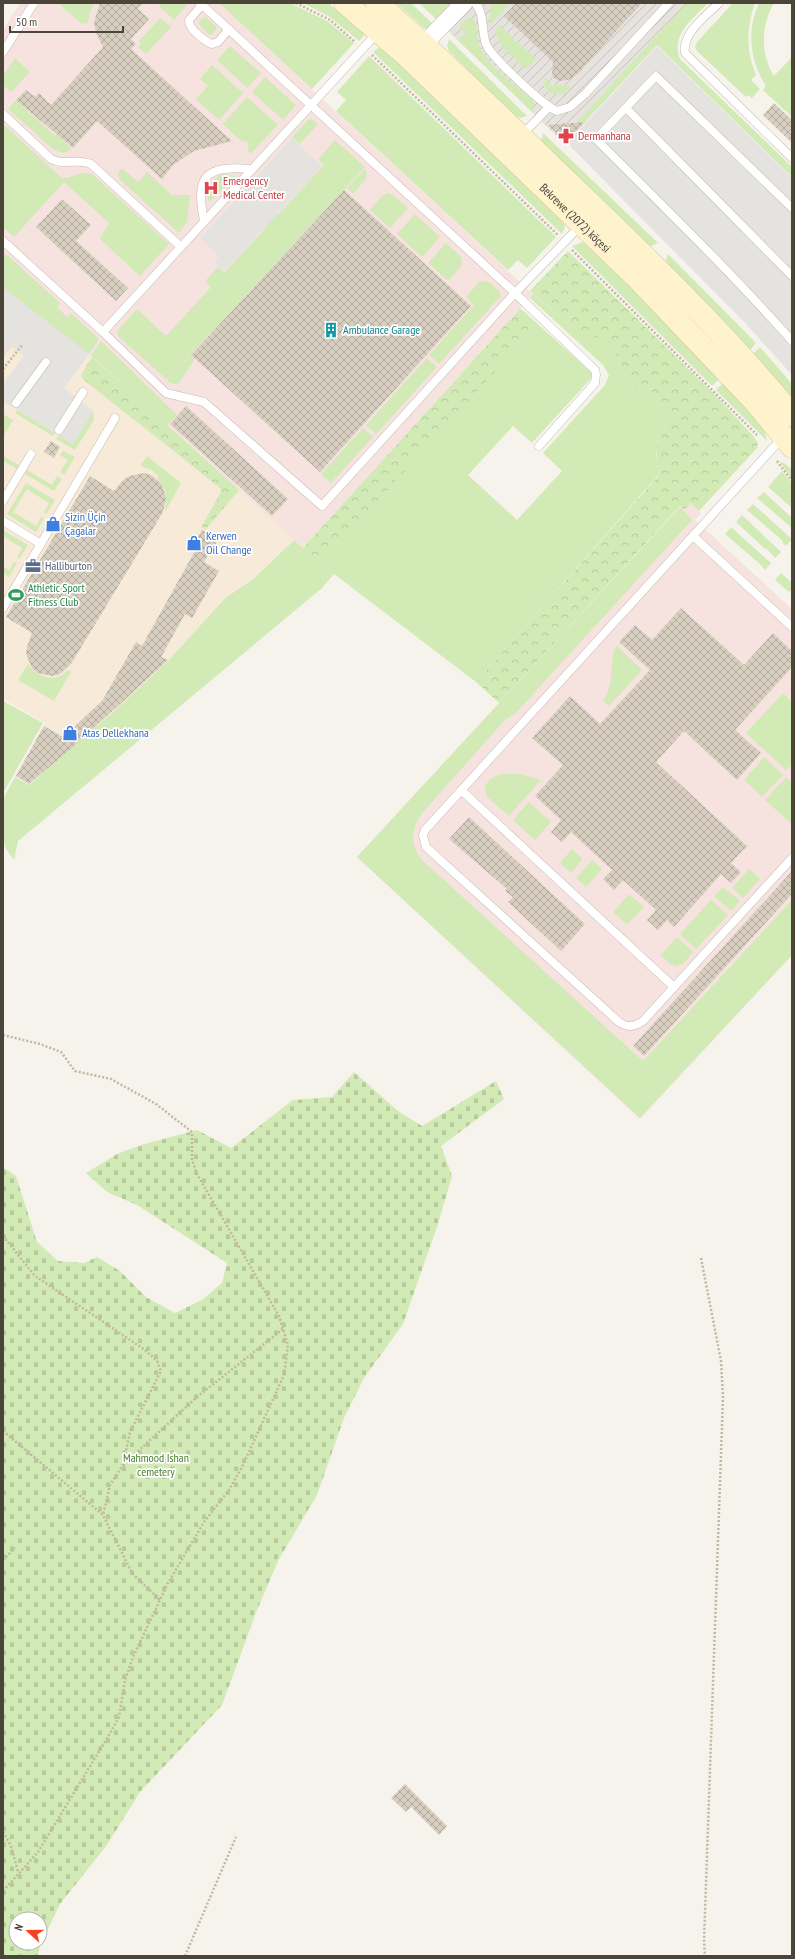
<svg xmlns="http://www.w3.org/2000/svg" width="795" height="1959" viewBox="0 0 795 1959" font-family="'PT Sans Narrow',sans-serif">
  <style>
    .commercial { fill: #f7ead8 }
    .industrial { fill: url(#industrial-furrows) }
    .medical { fill: #f6e3e0 }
    .grass { fill: #d2eab5 }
    .forest { fill: url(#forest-crowns) }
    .cemetery { fill: url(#cemetery-stones); fill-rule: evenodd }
    .parking { fill: #e5e3e0 }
    .building { fill: url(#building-cross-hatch) }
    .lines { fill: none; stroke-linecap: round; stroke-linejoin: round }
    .service-casing { stroke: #c2bbae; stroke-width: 9 }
    .minor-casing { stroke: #c2bbae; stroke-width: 18 }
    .secondary-casing { stroke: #d6c79b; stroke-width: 23 }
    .path { stroke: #c4b79f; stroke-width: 2.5; stroke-dasharray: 2 2; stroke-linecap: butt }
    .service { stroke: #fff; stroke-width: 8 }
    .minor { stroke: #fff; stroke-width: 17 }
    .secondary { stroke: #fff3cd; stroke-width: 22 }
    .labels { text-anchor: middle; stroke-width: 3.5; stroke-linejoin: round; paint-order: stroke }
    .health-label { font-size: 12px; fill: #be3a42; stroke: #fff; text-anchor: start }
    .street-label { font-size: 12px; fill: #4b4439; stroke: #fff }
    .culture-label { font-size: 12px; fill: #0d838f; stroke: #fff; text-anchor: start }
    .shop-label { font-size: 12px; fill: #366cbe; stroke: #fff; text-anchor: start }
    .service-label { font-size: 12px; fill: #4e5e75; stroke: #fff; text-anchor: start }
    .leisure-label { font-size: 12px; fill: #27864d; stroke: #fff; text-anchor: start }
    .park-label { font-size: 12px; fill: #4a7f2a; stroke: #fff }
  </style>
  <defs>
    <pattern id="industrial-furrows" width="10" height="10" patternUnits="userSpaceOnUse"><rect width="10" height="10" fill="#e6e2dd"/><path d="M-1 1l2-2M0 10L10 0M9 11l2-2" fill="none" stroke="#c7c3be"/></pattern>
    <pattern id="forest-crowns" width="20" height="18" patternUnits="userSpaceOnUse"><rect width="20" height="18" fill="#d2eab5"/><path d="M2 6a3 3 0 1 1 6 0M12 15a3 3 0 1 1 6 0" fill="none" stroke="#b6ca9c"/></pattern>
    <pattern id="cemetery-stones" width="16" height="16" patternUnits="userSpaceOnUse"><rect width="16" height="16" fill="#d2eab5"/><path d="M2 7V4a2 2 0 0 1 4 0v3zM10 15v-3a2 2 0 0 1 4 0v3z" fill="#b6ca9c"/></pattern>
    <pattern id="building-cross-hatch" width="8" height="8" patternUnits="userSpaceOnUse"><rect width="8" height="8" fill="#d8cfc1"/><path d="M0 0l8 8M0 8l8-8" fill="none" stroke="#b1aa9e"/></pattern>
  </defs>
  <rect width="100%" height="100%" fill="#f6f3ec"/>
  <path class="commercial" d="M3 288 114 375 144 405 294 539 253 578 225 597 168 661 112 713 29 784 15 776 45 723 3 699Z"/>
  <path class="industrial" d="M463 3H695L565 144 442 25Z"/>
  <g class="medical">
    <path d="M20 3H219L533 294 303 548 144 405 114 375 3 288V30Z"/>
    <path d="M691 503 701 513 695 520 792 609V955L640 1119 357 857 680 507 684 510Z"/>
  </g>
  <g class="grass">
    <path d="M58 3H94L90 12 88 23 82 24Z"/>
    <path d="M159 3H186V6L174 20 159 6 160 5Z"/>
    <path d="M219 3H290L327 21 354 43 312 89Z"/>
    <path d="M303 3H328L366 33 359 41 330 17Z"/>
    <path d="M396 3H411L436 27 428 29 424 28Z"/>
    <path d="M419 3H456L438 21Z"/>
    <path d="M491 3H510L489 26Z"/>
    <path d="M687 3H708C693 19 670 35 680 59L792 167V177L657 45 581 126 577 122Z"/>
    <path d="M733 3H755C746 28 746 51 756 75L751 80 760 89 752 98 748 95 746 97 697 51 695 47 697 42Z"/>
    <path d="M759 3H774C761 25 760 54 774 76L792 57V117L763 90 766 86C750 61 746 31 759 3Z"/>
    <path d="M205 17 216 26V30L211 35 208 34 199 24V21Z"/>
    <path d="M160 18 171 27 146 54 138 47 141 43 139 41Z"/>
    <path d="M468 18H471C479 24 476 38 480 47 490 69 514 84 532 99L534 104 532 112 458 40 466 33 459 26Z"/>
    <path d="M499 25 536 59 526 69C514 58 498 47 495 30Z"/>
    <path d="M449 39 527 116 521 118 514 115 449 51 447 46Z"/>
    <path d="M231 47 261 73 247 88 217 60 228 48Z"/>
    <path d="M378 48 385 50 563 221 565 227 562 234 373 52Z"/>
    <path d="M369 56 556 237 527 268 518 260 508 270 336 111 346 100 337 92Z"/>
    <path d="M15 58 30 72 11 92 3 85V76Z"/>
    <path d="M212 65 243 93 219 120 196 99 208 86 200 79Z"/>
    <path d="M265 77 296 105 283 120 252 92Z"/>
    <path d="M545 78 552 86 567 85 570 87 564 94H552L544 86Z"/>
    <path d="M247 97 278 125 251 153 248 152V142L241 141 223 124Z"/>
    <path d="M16 100 55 136 57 134 72 149 64 153 54 150 8 109Z"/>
    <path d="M310 118 318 124 300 144 292 137Z"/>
    <path d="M3 124 61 177C71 181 81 169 92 174L169 244 140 276 100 239 109 223 64 182 14 237 3 227Z"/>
    <path d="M543 133 658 243 651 246H648L541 141Z"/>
    <path d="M335 140 365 167 167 380 118 336V330L137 309 166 336 211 287 205 281 218 267 224 273 265 229 258 222 271 208 279 214 324 165 318 159Z"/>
    <path d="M122 168 138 182 147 172 172 195H190L187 222 179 233 119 179 118 173Z"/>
    <path d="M365 169 367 172 366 179 353 194 347 188Z"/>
    <path d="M224 174 235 176 209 202C204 188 211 178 224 174Z"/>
    <path d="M388 193 393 195 408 208 390 228 370 210 381 197Z"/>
    <path d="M415 214 440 237 422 257 397 234Z"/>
    <path d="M583 242 636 292 719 379 712 386 572 246Z"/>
    <path d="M446 243C467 262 467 260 448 281L428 263Z"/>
    <path d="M6 254 60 303 57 307 67 317 71 313 99 339 89 354 3 288V257Z"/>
    <path d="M668 254 756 343 750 350 668 265 666 260Z"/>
    <path d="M483 281 491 283 500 292 501 296 439 364 429 355 474 305 466 297 479 282Z"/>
    <path d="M533 294 569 325 605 340 618 357 624 373 635 390 654 393 673 416C658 440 653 445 659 474L476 682 334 574 322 588 18 841 14 860 6 849 3 839V799L15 777 29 785 112 713 168 661 225 598 253 579 294 540 320 563 535 327 518 311 520 308 594 375 532 443 513 426 468 475 517 520 562 471 543 453 605 385 609 375 603 365 530 298Z"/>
    <path d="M101 341 177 415 167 425 91 355Z"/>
    <path d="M760 347 792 384V399L753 354Z"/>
    <path d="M191 355 195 359 179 383 174 384 167 381Z"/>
    <path d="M427 358 437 367 376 434 366 425Z"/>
    <path d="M723 383 761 426 765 432 767 441 716 390Z"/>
    <path d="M54 387 57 389 37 422 55 433 53 436 15 413 17 410 34 420Z"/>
    <path d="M93 411 94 420 75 450 56 439 59 435 73 444Z"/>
    <path d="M3 414 13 420 3 437Z"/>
    <path d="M363 428 373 437 331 483 321 474Z"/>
    <path d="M63 451 75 457 64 475 60 472 68 460 60 455Z"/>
    <path d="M3 456 19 465 17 469 3 461Z"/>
    <path d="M147 456 181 483 165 512C165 497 170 491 157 478L159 476 150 469 140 466Z"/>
    <path d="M780 462 784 463 792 469V479Z"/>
    <path d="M27 470 52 485 57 476 62 479 54 491 25 474Z"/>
    <path d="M782 471 792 484V508L768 487Z"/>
    <path d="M26 483 55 500 46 514 44 513 49 503 27 489 13 512 36 526 41 517 44 518 36 532 7 514Z"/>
    <path d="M764 492 792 518V528L757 498Z"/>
    <path d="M753 504 792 539 786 546 782 542 783 541 747 510Z"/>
    <path d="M680 507 692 520 514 715 506 719 423 812C411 828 409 844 422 860L643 1061 792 900V955L640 1118 357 857Z"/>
    <path d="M742 515 781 552 775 558 766 548 765 549 736 522Z"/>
    <path d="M731 527 771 563 765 570 761 565 725 534Z"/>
    <path d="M3 530 28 545 19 559 17 558 22 548 3 536Z"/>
    <path d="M14 562 17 563 9 577 3 573V567L9 570Z"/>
    <path d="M781 573 792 583V589L789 592 775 580Z"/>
    <path d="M616 645 642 670 609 706 603 701C616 682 608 666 616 645Z"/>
    <path d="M28 664C37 677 56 684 68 670L71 672 54 701 18 680Z"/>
    <path d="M783 693 792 702V764L786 770 746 733Z"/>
    <path d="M3 701 43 723 3 793Z"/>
    <path d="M764 757 783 775 762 797 744 780Z"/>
    <path d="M520 774 541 780 509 816 487 797 485 787C491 772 505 774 520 774Z"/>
    <path d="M786 777 792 783V824L765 800Z"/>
    <path d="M529 802 551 822 535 840 513 820Z"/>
    <path d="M572 849 583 859 571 873 560 863Z"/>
    <path d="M592 860 602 869 586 887 576 878Z"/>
    <path d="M749 869 760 879 743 898 732 888Z"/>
    <path d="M723 887 740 901 731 911 714 896Z"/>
    <path d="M629 894 644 907 627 925 613 912Z"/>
    <path d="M711 900 728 915 696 949 680 934Z"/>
    <path d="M677 937 693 952 684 963 676 966 670 964 661 955Z"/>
  </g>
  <g class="forest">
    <path d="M568 251 717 397 754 437 758 443 757 448 699 511 691 503 684 510 680 506 499 703 476 682 659 475C654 443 657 442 673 416L654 393 635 390 624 373 618 357 605 341 569 325 530 291Z"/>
    <path d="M518 311 536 327 320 564 303 548Z"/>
    <path d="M92 357 239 490 205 530 202 526 222 490C177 452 129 417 83 379L81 375Z"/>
  </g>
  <path class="cemetery" d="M354 1072 398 1111 422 1126 496 1081 504 1099 441 1146 452 1176 438 1224 403 1324 364 1378 344 1418 317 1495 279 1559 257 1610 222 1705 140 1792 107 1845 60 1904 40 1945 38 1956H3V1167L16 1176 37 1242 58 1261 84 1263 97 1257 120 1271 146 1297 175 1313 202 1300 222 1283 227 1263 137 1205 107 1192 86 1173 117 1154 141 1145 197 1130 231 1148 293 1100 332 1097ZM16 1919H40V1943H16Z"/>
  <g class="parking">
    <path d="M657 46 792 178V375L747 325 567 143Z"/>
    <path d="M292 138 322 166 224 272 214 262 219 256 200 238Z"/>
    <path d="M3 288 89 354 64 388 93 411 73 444 3 401V383L24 356 12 346 3 358Z"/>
  </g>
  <g class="building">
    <path d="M100 3H143L138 9 149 19 131 39 136 44 131 49 232 141 194 151 173 165 162 179 97 121 73 148 16 100 26 90 35 97 39 93 51 105 103 47 96 33 94 22Z"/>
    <path d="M516 3H642L582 68 583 69 571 79 561 81 555 79 552 75 553 62 504 16Z"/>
    <path d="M774 103 792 120V143L763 115Z"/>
    <path d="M585 122 566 142 548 125Z"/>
    <path d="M344 190 471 306 320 472 191 355Z"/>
    <path d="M62 199 91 225 76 241 128 288 116 301 36 227Z"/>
    <path d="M186 406 288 499 272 516 170 424Z"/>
    <path d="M51 441 60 447 54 458 44 452Z"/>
    <path d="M144 473 151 475 162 484 166 498 163 512 71 664 60 674 52 676 38 673 32 668 26 654 27 647 32 633 6 617 90 476 114 491 123 480 129 476Z"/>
    <path d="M202 530 218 540 204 562 219 571 192 618 185 614 161 657 168 660 72 748 29 784 16 776 44 726 63 737 102 701 136 642 142 646 195 551 191 548Z"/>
    <path d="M681 608 744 665 773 633 792 651V667L735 730 761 753 737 780 684 731 656 762 747 846 731 863 741 872 731 883 721 874 674 927 667 920 658 930 647 920 656 910 623 880 614 890 603 879 612 870 571 832 562 842 551 832 561 820 535 796 563 765 532 738 570 696 600 724 650 670 619 642 635 625 652 640Z"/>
    <path d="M469 817 585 924 561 951 508 902 513 897 505 891 507 889 449 839Z"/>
    <path d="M792 871V894L644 1056 633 1046Z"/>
    <path d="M405 1784 447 1826 439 1835 411 1807 406 1812 391 1798Z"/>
  </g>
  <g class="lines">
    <defs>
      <g id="service">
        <path d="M200 3 515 293 595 370 596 374 595 383 539 446"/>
        <path d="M475 3C485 14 481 30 486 44 491 57 544 106 557 111L570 107 585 94 669 3"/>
        <path d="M719 3C706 16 682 33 685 53L792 158"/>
        <path d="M202 5 189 20C188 29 205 41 212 44L218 42 229 29"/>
        <path d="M3 52 34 3"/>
        <path d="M626 108 792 276"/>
        <path d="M3 114 51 159C64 166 78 158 91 164L181 247"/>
        <path d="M521 136 549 107"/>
        <path d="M792 208 656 76 596 139C662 205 730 271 792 341"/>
        <path d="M204 221C195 176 205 165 251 169"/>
        <path d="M3 241 103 332 166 393 204 402 322 506 515 293 581 225"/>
        <path d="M103 332 378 32"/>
        <path d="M16 403 46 362"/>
        <path d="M59 430 83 392"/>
        <path d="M783 437 425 830 423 835 426 847 619 1022C628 1028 634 1027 643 1021L792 858"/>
        <path d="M3 501 31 454"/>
        <path d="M3 521 41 544"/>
        <path d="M693 536 792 627"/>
        <path d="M3 608 115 418"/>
        <path d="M461 790 674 987"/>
      </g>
      <path id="minor" d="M415 53 464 3"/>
      <g id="secondary">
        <path id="s1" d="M345 3 409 58 635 276 757 404 792 447"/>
        <path d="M377 3C444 61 507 123 571 185 647 258 724 332 792 415"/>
      </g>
    </defs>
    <use href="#service" class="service-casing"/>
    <use href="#minor" class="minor-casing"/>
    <use href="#secondary" class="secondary-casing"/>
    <g class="path">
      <path d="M296 3 330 20 355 42"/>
      <path d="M372 55 558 235"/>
      <path d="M572 250 757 435"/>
      <path d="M3 369 23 344"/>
      <path d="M777 461 792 481"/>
      <path d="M3 1035 40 1044 61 1052 75 1071 111 1079 156 1104 192 1132V1160L197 1174 279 1316 288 1345 284 1375 243 1465 229 1490 204 1522 168 1583 133 1657 125 1680 119 1717 109 1735 38 1852 3 1891"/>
      <path d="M3 1236 35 1276 145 1350 157 1361 161 1371 130 1432 123 1465 110 1485 103 1515"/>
      <path d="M701 1258 721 1361 723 1397 704 1941 705 1956"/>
      <path d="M3 1431 103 1515 132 1573 160 1600"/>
      <path d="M123 1465 197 1397 283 1329"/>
      <path d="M3 1560 15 1548"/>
      <path d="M3 1832 11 1846 18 1872"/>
      <path d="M185 1956 236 1837"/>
    </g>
    <use href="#service" class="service"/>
    <use href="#minor" class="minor"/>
    <use href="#secondary" class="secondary"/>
  </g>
  <defs>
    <symbol id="pharmacy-bare" viewBox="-9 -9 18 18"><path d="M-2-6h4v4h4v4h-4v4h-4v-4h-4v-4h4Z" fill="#e0444e" stroke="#fff" stroke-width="2.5" paint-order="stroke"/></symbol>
    <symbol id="hospital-bare" viewBox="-9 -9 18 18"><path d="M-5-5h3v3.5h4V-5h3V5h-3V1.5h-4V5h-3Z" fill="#e0444e" stroke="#fff" stroke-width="2.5" paint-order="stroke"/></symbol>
    <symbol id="building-bare" viewBox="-9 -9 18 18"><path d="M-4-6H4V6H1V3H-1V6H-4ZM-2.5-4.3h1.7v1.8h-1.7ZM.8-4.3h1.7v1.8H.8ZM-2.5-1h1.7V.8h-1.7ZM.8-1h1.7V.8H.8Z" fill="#0f9aa8" stroke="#fff" stroke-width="2.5" paint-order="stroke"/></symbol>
    <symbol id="shop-bare" viewBox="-9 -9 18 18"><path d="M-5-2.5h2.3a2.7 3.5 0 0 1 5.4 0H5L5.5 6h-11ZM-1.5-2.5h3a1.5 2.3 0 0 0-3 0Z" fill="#3f7fe0" stroke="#fff" stroke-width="2.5" paint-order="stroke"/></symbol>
    <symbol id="office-bare" viewBox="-9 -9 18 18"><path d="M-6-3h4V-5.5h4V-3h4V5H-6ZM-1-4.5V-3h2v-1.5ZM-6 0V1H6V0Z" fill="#5c6f8a" stroke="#fff" stroke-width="2.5" paint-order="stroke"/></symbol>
    <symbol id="stadium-bare" viewBox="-9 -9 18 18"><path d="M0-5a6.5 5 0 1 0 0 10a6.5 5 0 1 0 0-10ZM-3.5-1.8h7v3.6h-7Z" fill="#2e9e5b" stroke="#fff" stroke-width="2.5" paint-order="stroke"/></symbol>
  </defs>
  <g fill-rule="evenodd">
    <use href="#pharmacy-bare" x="555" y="125" width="22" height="22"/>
    <use href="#hospital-bare" x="200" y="177" width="22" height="22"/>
    <use href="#building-bare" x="320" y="319" width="22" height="22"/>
    <use href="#shop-bare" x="42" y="513" width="22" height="22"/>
    <use href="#shop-bare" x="183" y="532" width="22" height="22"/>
    <use href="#office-bare" x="22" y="555" width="22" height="22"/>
    <use href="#stadium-bare" x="5" y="584" width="22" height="22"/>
    <use href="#shop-bare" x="59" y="722" width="22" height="22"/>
  </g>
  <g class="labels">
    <g class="health-label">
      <text x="578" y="140">Dermanhana</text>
      <text x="223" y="185">Emergency<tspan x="223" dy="14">Medical Center</tspan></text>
    </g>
    <g class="street-label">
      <text dy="4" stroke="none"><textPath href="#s1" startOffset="315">Bekrewe (2072) köçesi</textPath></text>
    </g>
    <g class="culture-label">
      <text x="343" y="334">Ambulance Garage</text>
    </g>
    <g class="shop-label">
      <text x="65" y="521">Sizin Üçin<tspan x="65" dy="14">Çagalar</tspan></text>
      <text x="206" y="540">Kerwen<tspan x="206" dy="14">Oil Change</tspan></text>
      <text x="82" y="737">Atas Dellekhana</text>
    </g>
    <g class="service-label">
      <text x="45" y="570">Halliburton</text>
    </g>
    <g class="leisure-label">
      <text x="28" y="592">Athletic Sport<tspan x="28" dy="14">Fitness Club</tspan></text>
    </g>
    <g class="park-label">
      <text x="156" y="1462">Mahmood Ishan<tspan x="156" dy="14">cemetery</tspan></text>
    </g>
  </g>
  <rect width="795" height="1959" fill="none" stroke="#4b4439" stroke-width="8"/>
  <g transform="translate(28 1931) rotate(291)"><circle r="19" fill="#ffffff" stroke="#b7b4b0"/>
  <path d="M0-3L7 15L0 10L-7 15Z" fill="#fc3f1d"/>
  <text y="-6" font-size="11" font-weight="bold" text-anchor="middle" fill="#4b4439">N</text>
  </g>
  <path d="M10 26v6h113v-6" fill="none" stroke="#4b4439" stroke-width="2"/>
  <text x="16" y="26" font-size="12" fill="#4b4439" stroke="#ffffff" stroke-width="3" paint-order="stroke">50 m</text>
</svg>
